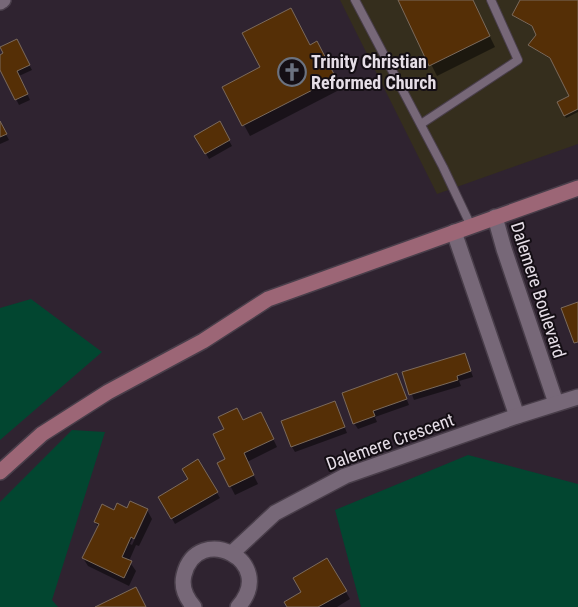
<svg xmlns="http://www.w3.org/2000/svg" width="578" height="607" viewBox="0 0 578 607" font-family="'Roboto Condensed',sans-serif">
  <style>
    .commercial { fill: #352e1d }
    .green { fill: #024630 }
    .shadow { fill: #0007; fill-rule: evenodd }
    .building { fill: #552f06; stroke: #7b6a5c }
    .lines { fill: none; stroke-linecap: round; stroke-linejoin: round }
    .service-casing { stroke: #493e4a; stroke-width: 10 }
    .minor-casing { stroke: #493e4a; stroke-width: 18 }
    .secondary-casing { stroke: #493e4a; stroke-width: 18 }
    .service { stroke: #776878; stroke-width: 8 }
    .minor { stroke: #776878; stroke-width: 15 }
    .secondary { stroke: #9c6676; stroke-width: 15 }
    .labels { text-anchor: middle; stroke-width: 4; stroke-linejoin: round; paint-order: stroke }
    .poi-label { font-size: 18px; font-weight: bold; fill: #e6dee7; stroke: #140e14; text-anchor: start }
    .street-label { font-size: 18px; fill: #e6dee7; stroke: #140e14 }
  </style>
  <rect width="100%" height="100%" fill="#2f2330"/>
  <path class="commercial" d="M340 0H578V144L437 194Z"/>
  <g class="green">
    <path d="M31 299 102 352 0 440V308Z"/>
    <path d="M72 430 105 432 52 600 58 607H0V502Z"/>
    <path d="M468 455 578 484V607H361L335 510Z"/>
  </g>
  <g class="shadow">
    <path d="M399 0H472L495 47 437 76Z"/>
    <path d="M521 0H578V112L566 118 559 102 570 96 552 60 531 47 530 45 537 36 534 28 515 17 514 15Z"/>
    <path d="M19 46 32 70 19 76 30 100 19 105 0 67V56Z"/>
    <path d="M323 53 341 89 250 136 224 88Z"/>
    <path d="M0 123 9 140 0 144Z"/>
    <path d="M219 123 232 146 209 159 196 136Z"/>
    <path d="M465 354 473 377 459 381 461 386 414 400 404 373Z"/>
    <path d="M397 375 409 405 375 417 377 422 358 429 354 423Z"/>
    <path d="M335 403 347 433 295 452 292 447Z"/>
    <path d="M243 422H265L277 447 247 462 258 484 235 495 219 464 227 460Z"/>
    <path d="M198 461 220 498 175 524 160 497 190 479Z"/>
    <path d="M127 509 147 510 152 519 139 546 136 545 129 561 136 571 129 586 88 566 83 558 98 527 95 522 114 512ZM145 513H147L132 545 130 544Z"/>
    <path d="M327 559 350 599 337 607H288L303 592Z"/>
  </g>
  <g class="building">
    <path d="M398 0H473L490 36 429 66Z"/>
    <path d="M520 0H578V109L564 116 557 102 569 96 550 58 528 45 536 35 532 26 512 15Z"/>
    <path d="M291 8 310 45 317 41 336 78 242 126 222 87 260 67 242 33Z"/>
    <path d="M17 39 30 65 17 71 28 94 15 100 0 70V55L3 53 0 47Z"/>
    <path d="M0 121 7 134 0 137Z"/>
    <path d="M220 121 230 140 205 154 194 136Z"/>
    <path d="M578 302V342L574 343 561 308Z"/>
    <path d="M465 353 471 371 457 376 458 380 409 395 402 372Z"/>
    <path d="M397 373 407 399 373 411 375 416 353 424 342 393Z"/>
    <path d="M335 401 345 427 291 447 281 421Z"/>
    <path d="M237 408 243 420 261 412 274 439 244 453 254 475 229 487 217 463 225 459 213 434 224 429 218 417Z"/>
    <path d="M198 459 218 492 171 519 158 497 188 479 182 469Z"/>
    <path d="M130 501 148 509 134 539 131 537 122 557 132 561 124 578 82 558 99 524 94 522 102 504 114 510 117 503 127 508Z"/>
    <path d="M327 558 347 591 318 607H287L284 602 301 592 293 578Z"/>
    <path d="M136 587 146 607H95Z"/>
  </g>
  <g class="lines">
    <defs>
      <g id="service">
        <path d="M355 0 443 167 471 226"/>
        <path d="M421 124 518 60 491 0"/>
      </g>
      <g id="minor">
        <path d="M0 2 3 0"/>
        <path d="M495 217 504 249 556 403"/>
        <path d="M454 232 517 416"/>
        <path d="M232 553 275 513 345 476 517 416 578 397"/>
        <path d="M194 607C186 598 181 587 184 575 197 521 279 561 238 607"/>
      </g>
      <path id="secondary" d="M0 472 42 434 108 392 203 341 268 299 578 188"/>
    </defs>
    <use href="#service" class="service-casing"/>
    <use href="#minor" class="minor-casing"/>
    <use href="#secondary" class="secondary-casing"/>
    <use href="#service" class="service"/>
    <use href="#minor" class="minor"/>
    <use href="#secondary" class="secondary"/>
  </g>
  <defs>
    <symbol id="church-ring" viewBox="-11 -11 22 22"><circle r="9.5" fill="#140e14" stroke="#6b7280" stroke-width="1.5"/><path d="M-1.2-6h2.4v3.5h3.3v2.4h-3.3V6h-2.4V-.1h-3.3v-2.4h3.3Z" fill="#6b7280"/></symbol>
  </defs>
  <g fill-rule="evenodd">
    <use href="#church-ring" x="276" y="56" width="32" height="32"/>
  </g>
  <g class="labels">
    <g class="poi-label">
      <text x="311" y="68">Trinity Christian<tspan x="311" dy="21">Reformed Church</tspan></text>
    </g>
    <g class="street-label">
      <text transform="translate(538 290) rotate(72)" y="6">Dalemere Boulevard</text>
      <text transform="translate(390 442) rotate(-20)" y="6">Dalemere Crescent</text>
    </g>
  </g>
</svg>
